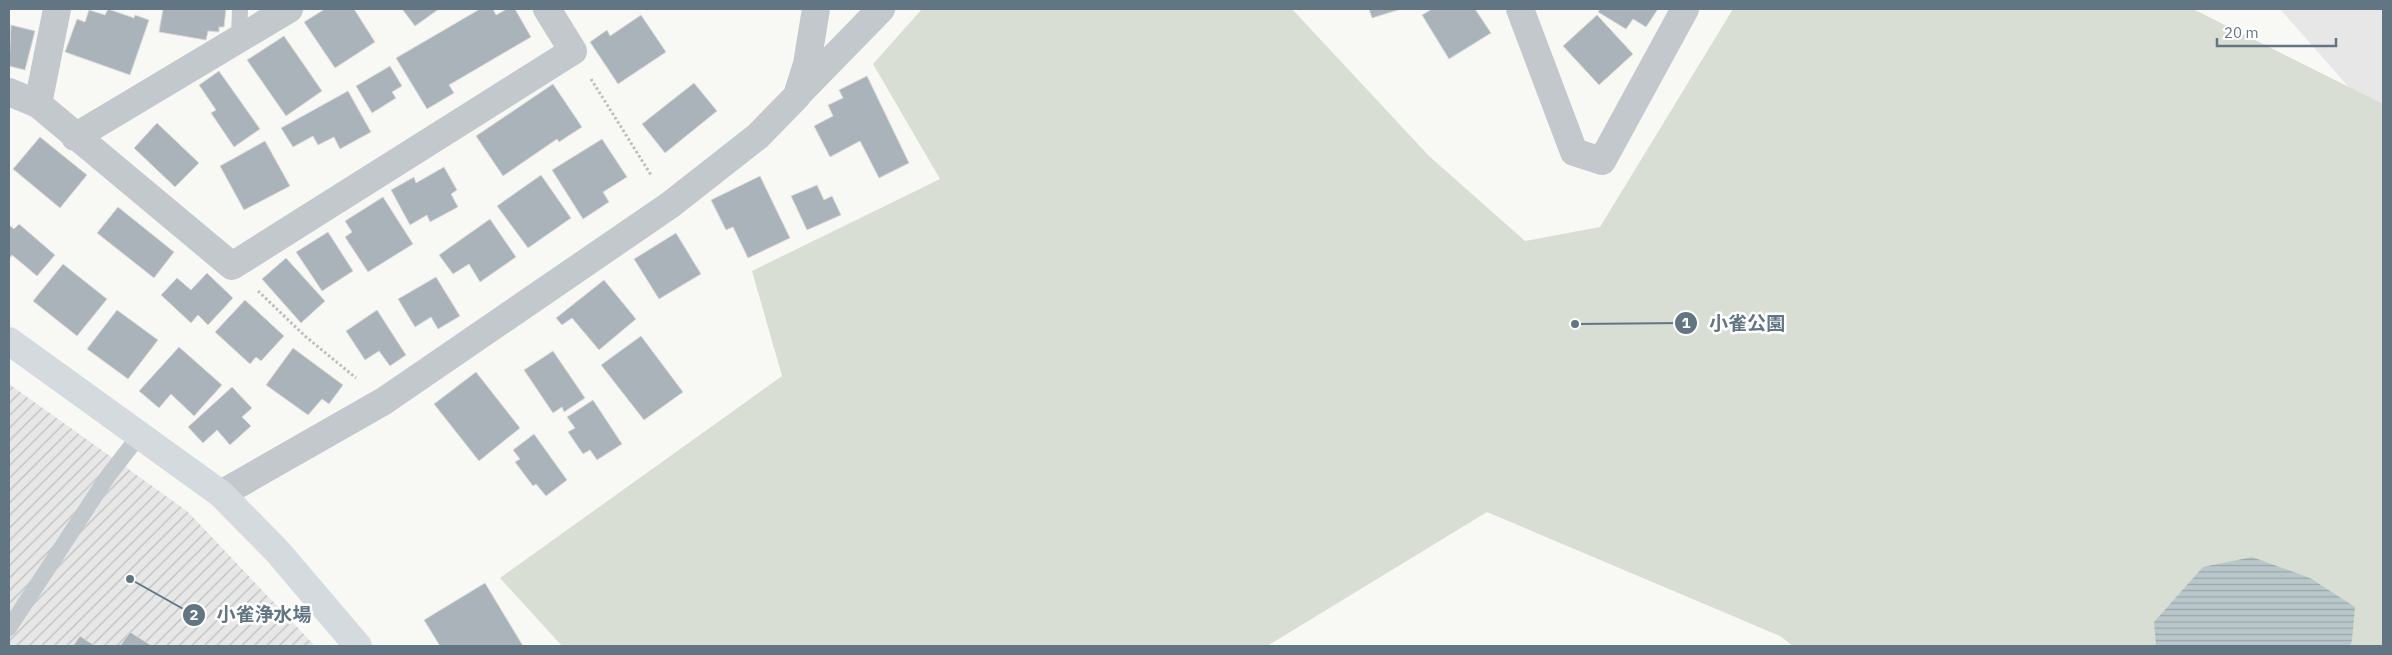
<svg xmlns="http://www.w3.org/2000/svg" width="2392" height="655" viewBox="0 0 2392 655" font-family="'IBM Plex Sans','Noto Sans JP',sans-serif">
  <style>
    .built { fill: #e6e7e6 }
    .industrial { fill: url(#industrial-furrows) }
    .green { fill: #d8ded4 }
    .water { fill: url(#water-rules) }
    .building { fill: #a9b3b9; stroke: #dadad8 }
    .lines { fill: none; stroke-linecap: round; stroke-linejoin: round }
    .path { stroke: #bbbfc1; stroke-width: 3; stroke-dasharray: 2.5 2.5; stroke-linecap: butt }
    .lane { stroke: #c3c8cc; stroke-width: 16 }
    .street { stroke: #c3c8cc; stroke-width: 28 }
    .secondary { stroke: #d5dade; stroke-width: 28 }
    .leader { fill: none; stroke: #617582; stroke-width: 2 }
    .callout-dot { fill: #617582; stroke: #fff; stroke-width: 2 }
    .mark-label { font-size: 15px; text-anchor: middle; font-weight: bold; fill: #fff }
    .callout-label { font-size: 19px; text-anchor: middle; font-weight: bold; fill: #617582; stroke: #fff; stroke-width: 5; stroke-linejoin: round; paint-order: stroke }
  </style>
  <defs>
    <pattern id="industrial-furrows" width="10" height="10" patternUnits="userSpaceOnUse" patternTransform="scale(1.25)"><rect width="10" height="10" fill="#e6e7e6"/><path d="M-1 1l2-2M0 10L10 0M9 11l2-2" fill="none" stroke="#bec0c0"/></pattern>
    <pattern id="water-rules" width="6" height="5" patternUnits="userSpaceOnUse" patternTransform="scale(1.25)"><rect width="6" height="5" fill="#b9c7ca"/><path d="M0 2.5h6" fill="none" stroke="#9aa6a9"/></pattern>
  </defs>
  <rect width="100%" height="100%" fill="#f8f8f5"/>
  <path class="built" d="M2280 9H2383V126Z"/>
  <path class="industrial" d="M9 384 187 511 315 646H9Z"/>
  <path class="green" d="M922 9H1292L1429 156 1525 241 1600 227 1733 9H2193L2383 104V646H1793L1780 636 1487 512 1267 646H562L500 578 782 376 752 271 940 179 873 64Z"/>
  <path class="water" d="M2252 557 2310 578 2355 607 2352 640 2350 646H2156L2154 622 2203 567Z"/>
  <g class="building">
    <path d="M108 9 134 18 135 15 149 20 130 75 65 52 77 19 85 22 89 10 105 15Z"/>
    <path d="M163 9H226L224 27H219V32L208 31 206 40 159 32Z"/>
    <path d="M325 9H354L375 42 335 68 304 22Z"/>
    <path d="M402 9H439L415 26Z"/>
    <path d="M480 9H493L496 15 507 9H515L531 37 449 85 454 93 427 109 396 58Z"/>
    <path d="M1369 9H1401L1372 18Z"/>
    <path d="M1432 9H1475L1491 33 1449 59 1422 15Z"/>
    <path d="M1600 9H1658L1646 27 1633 19 1626 29 1598 12Z"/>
    <path d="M641 15 666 52 618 84 590 42 607 30 610 36Z"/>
    <path d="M1597 15 1633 54 1599 85 1563 46Z"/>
    <path d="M11 25 35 31 25 70 9 66Z"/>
    <path d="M284 36 322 91 286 116 247 60Z"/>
    <path d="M390 66 402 86 392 92 396 98 372 113 356 86Z"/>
    <path d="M219 71 260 129 234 147 211 113 216 110 199 85Z"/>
    <path d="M867 76 909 163 879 178 860 141 830 157 814 126 833 116 828 105 843 98 839 90Z"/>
    <path d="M694 83 717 111 665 153 642 124Z"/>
    <path d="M553 84 582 127 559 142 557 139 503 176 476 136Z"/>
    <path d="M348 91 371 132 340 149 334 137 318 145 313 136 293 147 281 128Z"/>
    <path d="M157 123 199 163 175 187 134 148Z"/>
    <path d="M40 137 87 175 60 208 13 169Z"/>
    <path d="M602 139 627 177 603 192 609 202 583 219 552 170Z"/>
    <path d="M265 141 290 186 244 210 220 166Z"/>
    <path d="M444 167 457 190 451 194 458 207 430 222 427 215 410 225 391 190 414 177 416 183Z"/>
    <path d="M541 175 571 218 528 248 497 206Z"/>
    <path d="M760 176 790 238 748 258 733 227 726 230 711 200Z"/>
    <path d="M817 185 824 200 832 196 841 215 807 230 791 196Z"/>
    <path d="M383 197 413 244 368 272 345 237 352 232 345 221Z"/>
    <path d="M118 207 174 252 154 278 97 233Z"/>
    <path d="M490 219 516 257 480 282 469 264 453 274 439 255Z"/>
    <path d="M19 224 55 255 37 276 12 255 9 259V225L14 229Z"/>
    <path d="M328 232 353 271 322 291 296 252Z"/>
    <path d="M676 233 701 274 659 299 634 259Z"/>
    <path d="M286 258 325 301 301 323 262 279Z"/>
    <path d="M63 264 107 299 77 336 33 301Z"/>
    <path d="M207 273 233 298 208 325 198 315 191 323 161 295 177 278 191 290Z"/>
    <path d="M436 277 460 316 438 329 431 317 415 327 398 299Z"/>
    <path d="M604 280 636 319 599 350 572 318 562 325 556 318Z"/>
    <path d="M245 300 284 336 261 361 256 357 250 364 215 332Z"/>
    <path d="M117 310 158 340 128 379 87 349Z"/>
    <path d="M377 310 406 355 390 366 379 351 365 360 346 331Z"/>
    <path d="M641 336 683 392 644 420 601 365Z"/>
    <path d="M179 347 222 385 194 416 171 394 159 408 139 391Z"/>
    <path d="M293 348 343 385 329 404 322 399 308 415 266 385Z"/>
    <path d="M553 351 585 398 564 412 562 407 553 413 524 370Z"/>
    <path d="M476 372 520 428 479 461 434 404Z"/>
    <path d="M232 387 252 408 242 417 251 426 230 445 217 430 203 443 188 427Z"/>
    <path d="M593 400 622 444 597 460 590 450 583 454 568 432 575 428 567 417Z"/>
    <path d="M534 434 567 480 546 496 536 484 533 486 515 462 520 459 513 450Z"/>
    <path d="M485 583 523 646H440L424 620Z"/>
    <path d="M130 632 152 646H120Z"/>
    <path d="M80 636 95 646H73Z"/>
  </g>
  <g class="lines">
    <g class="path">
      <path d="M591 79 651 175"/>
      <path d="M258 291 305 336 356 378"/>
    </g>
    <g class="lane">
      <path d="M239 38 240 9"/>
      <path d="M9 628 108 476 139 436"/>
    </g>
    <g class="street">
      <path d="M1520 9 1574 152 1602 161 1685 9"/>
      <path d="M801 91 881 9"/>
      <path d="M9 92 38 104 232 266 573 51 547 9"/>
      <path d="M38 104 57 9"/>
      <path d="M75 137 289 9"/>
      <path d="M221 494 384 401 670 205 758 136 797 96 807 64 816 9"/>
    </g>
    <path class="secondary" d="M9 341 221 494 277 551 358 646"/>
  </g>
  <path class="leader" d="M1575 324L1686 323M130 579L194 615"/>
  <g class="callout-dot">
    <circle cx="1575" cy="324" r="5"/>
    <circle cx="130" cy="579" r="5"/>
    <circle cx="1686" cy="323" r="12"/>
    <circle cx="194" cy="615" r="12"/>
  </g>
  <g class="mark-label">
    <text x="1686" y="328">1</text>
    <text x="194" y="620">2</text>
  </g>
  <g class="callout-label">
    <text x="1747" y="330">小雀公園</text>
    <text x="264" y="621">小雀浄水場</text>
  </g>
  <rect width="2392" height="655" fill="none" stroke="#617582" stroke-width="20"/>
  <path d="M2217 38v8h119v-8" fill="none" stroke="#617582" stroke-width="2.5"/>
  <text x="2224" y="38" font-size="15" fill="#617582" stroke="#ffffff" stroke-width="4" paint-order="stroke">20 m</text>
</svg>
